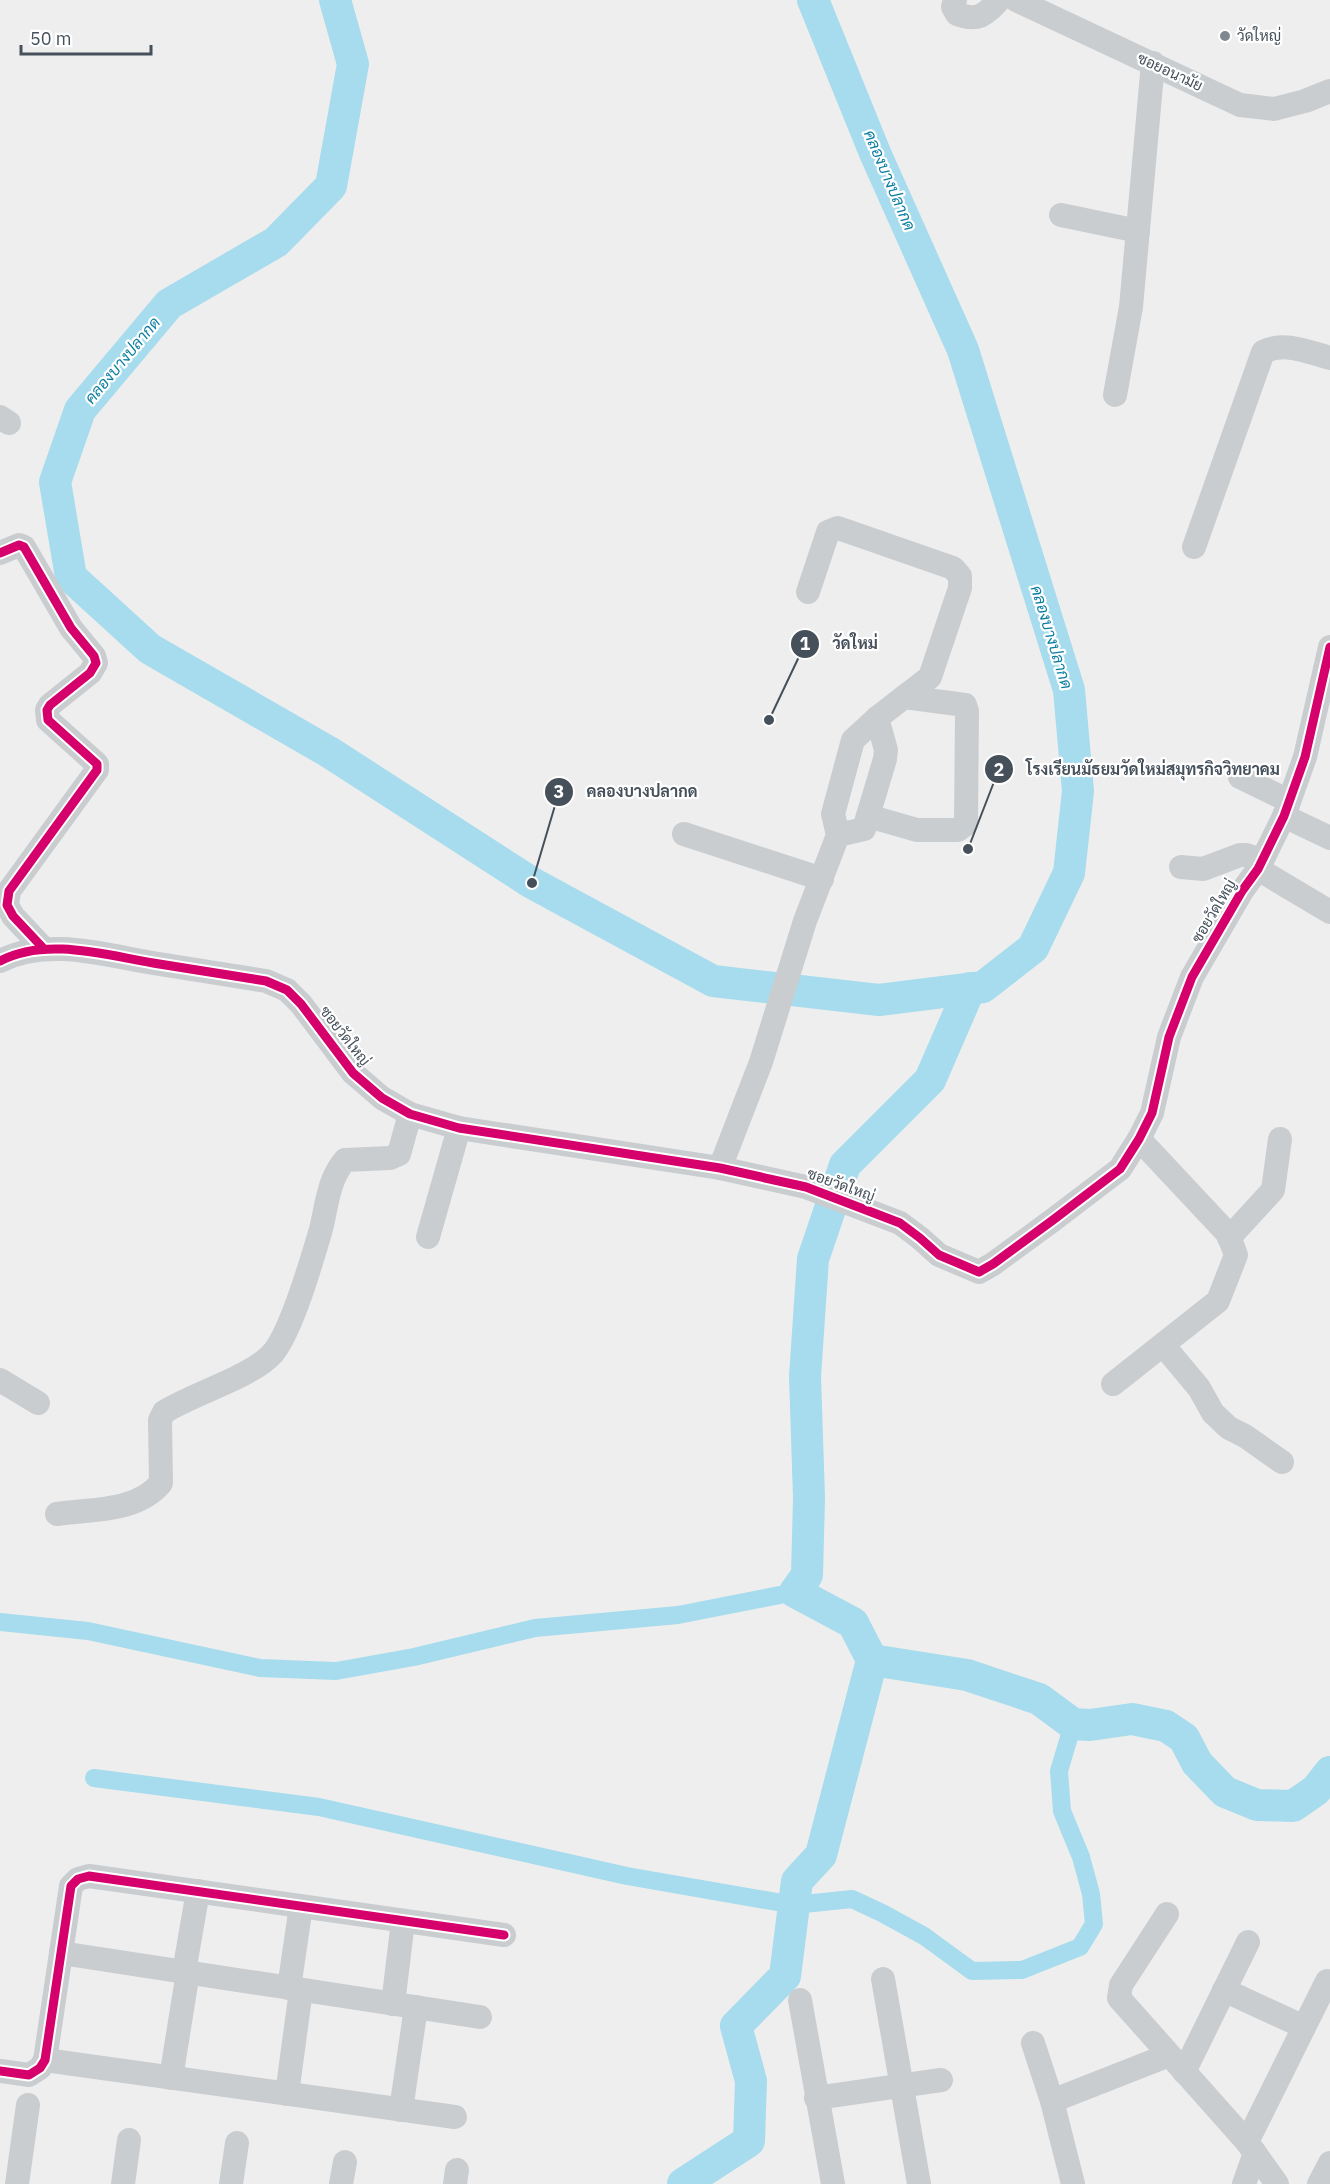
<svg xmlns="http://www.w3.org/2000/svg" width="1330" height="2184" viewBox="0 0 1330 2184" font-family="'IBM Plex Sans',Sarabun,sans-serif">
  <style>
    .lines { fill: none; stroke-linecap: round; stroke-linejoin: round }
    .canal { stroke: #a6dced; stroke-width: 18 }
    .river { stroke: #a6dced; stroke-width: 32 }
    .minor { stroke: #cacdcf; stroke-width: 24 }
    .cycleway-casing { stroke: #fff; stroke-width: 13 }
    .cycleway { stroke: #d6006c; stroke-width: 9 }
    .poi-dot { fill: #80878e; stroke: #fff; stroke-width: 2 }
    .labels { text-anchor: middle; stroke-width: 4.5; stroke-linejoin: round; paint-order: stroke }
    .poi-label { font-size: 15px; fill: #45505a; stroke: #fff; text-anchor: start }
    .street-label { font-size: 15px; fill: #45505a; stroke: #fff }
    .water-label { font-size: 16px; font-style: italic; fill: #0b7ea0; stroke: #fff }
    .leader { fill: none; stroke: #45505a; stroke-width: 2 }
    .callout-dot { fill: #45505a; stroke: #fff; stroke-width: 2 }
    .mark-label { font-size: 18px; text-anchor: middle; font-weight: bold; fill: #fff }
    .callout-label { font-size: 16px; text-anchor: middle; font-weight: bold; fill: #45505a; stroke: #fff; stroke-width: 4.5; stroke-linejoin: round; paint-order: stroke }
  </style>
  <rect width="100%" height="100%" fill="#efeeee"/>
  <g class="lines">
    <g class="canal">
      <path d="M0 1622 88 1631 260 1668 336 1671 414 1657 535 1628 678 1615 795 1592"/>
      <path d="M94 1778 319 1807 627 1876 794 1905 852 1899 882 1913 924 1936 972 1971 1022 1970 1080 1947 1094 1924 1091 1894 1081 1857 1062 1811 1059 1771 1073 1724"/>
    </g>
    <g class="river">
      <path d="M335 0 353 64 331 186 276 242 169 304 80 410 55 482 71 577 150 649 329 752 532 883 713 981 879 1000 983 987 1033 948 1069 873 1078 791 1069 690 963 350 875 153 813 0"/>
      <path d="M872 1660 967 1675 1039 1699 1073 1724 1090 1725 1132 1719 1166 1726 1184 1738 1197 1763 1225 1792 1257 1805 1293 1806 1316 1790 1330 1772"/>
      <path d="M683 2184 749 2141 751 2081 736 2026 785 1976 797 1881 821 1855 872 1660 853 1623 795 1592 807 1575 809 1498 805 1376 813 1259 845 1165 930 1080 970 988"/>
    </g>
    <g class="minor">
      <path d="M955 0 953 7 957 14C978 22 985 15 999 0"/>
      <path d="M1016 0 1240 105 1274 109 1305 101 1330 91"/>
      <path d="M1061 215 1138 231"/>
      <path d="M1115 395 1131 307 1153 63"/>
      <path d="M0 417 9 423"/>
      <path d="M1194 547 1263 352C1284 341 1308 352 1330 358"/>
      <path d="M0 553 19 545 24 547 71 628 94 656 96 663 90 673 50 705 47 710 48 720 97 764V770L9 891 7 905 13 916 44 949"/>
      <path d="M1240 777 1289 801"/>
      <path d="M868 816 917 830H958L966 824 967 711 965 705 904 697"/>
      <path d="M1284 816 1330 838"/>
      <path d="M684 834 822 879"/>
      <path d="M838 835 864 829 885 759 886 750 877 718"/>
      <path d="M1181 867 1203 869 1240 855H1246L1262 860"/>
      <path d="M1258 869 1330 912"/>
      <path d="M0 961C46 937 105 955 153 963 191 969 228 975 266 981L287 990 301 1004 353 1073 382 1098 410 1114 459 1128 720 1168 806 1187 900 1223 920 1238 939 1255 979 1272 993 1264 1053 1220 1120 1169 1139 1139 1152 1113 1169 1037 1192 977 1242 891 1258 869 1284 816 1305 757 1330 647"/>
      <path d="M720 1168 761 1062 805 921 838 835 833 814 853 740 877 718 930 677 960 588V576L953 568 838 528 828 532 808 592"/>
      <path d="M428 1237 459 1128"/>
      <path d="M1229 1238 1273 1190 1280 1139"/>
      <path d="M1163 1345 1199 1388 1213 1413 1229 1428 1245 1436 1282 1462"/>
      <path d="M0 1380 38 1403"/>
      <path d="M1113 1384 1218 1301 1236 1255 1228 1234 1139 1139"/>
      <path d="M57 1514C92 1509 137 1512 161 1483L160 1420 164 1412C194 1393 252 1377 273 1353 292 1330 312 1260 321 1229 327 1205 328 1180 345 1160L390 1158 399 1154 410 1114"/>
      <path d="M1167 1914 1121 1985 1119 1998 1247 2142 1277 2184"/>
      <path d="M61 1953 480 2017"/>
      <path d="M184 1972 198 1891"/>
      <path d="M883 1979 919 2184"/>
      <path d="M289 1988 301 1906"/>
      <path d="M1224 1990 1304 2027"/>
      <path d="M800 2000 833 2184"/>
      <path d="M393 2004 403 1921"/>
      <path d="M1033 2043 1052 2101 1073 2184"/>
      <path d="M45 2060 455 2117"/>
      <path d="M0 2071 29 2075 40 2068 45 2060 71 1886 78 1879 89 1876 504 1935"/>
      <path d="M1184 2072 1248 1942"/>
      <path d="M171 2078 188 1972"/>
      <path d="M287 2094 301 1990"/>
      <path d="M816 2098 941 2080"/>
      <path d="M1052 2101 1169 2055"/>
      <path d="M401 2110 416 2007"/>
      <path d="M1247 2142 1327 1981"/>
      <path d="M17 2184 28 2105"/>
      <path d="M123 2184 129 2140"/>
      <path d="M231 2184 237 2143"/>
      <path d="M341 2184 345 2162"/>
      <path d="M455 2184 457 2170"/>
      <path d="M1244 2184 1255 2153"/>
      <path d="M1319 2184 1330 2163"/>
    </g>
    <defs>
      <g id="cycleway">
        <path d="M0 553 19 545 24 547 71 628 94 656 96 663 90 673 50 705 47 710 48 720 97 764V770L9 891 7 905 13 916 44 949"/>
        <path d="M0 961C46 937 105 955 153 963 191 969 228 975 266 981L287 990 301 1004 353 1073 382 1098 410 1114 459 1128 720 1168 806 1187 900 1223 920 1238 939 1255 979 1272 993 1264 1053 1220 1120 1169 1139 1139 1152 1113 1169 1037 1192 977 1242 891 1258 869 1284 816 1305 757 1330 647"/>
        <path d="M0 2071 29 2075 40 2068 45 2060 71 1886 78 1879 89 1876 504 1935"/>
      </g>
    </defs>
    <use href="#cycleway" class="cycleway-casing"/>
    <use href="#cycleway" class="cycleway"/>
  </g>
  <circle class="poi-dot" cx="1225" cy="36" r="6"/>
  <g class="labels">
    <g class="poi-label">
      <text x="1237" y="41">วัดใหญ่</text>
    </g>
    <g class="street-label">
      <text transform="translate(1170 72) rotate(25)" y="5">ซอยอนามัย</text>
      <text transform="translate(1214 911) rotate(-59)" y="5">ซอยวัดใหญ่</text>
      <text transform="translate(345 1036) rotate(52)" y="5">ซอยวัดใหญ่</text>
      <text transform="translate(841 1185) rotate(20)" y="5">ซอยวัดใหญ่</text>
    </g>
    <g class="water-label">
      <text transform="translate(890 180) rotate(67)" y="6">คลองบางปลากด</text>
      <text transform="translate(122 360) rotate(-50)" y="6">คลองบางปลากด</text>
      <text transform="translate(1052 637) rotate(73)" y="6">คลองบางปลากด</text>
    </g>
  </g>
  <path class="leader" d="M769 720L805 644M968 849L999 769M532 883L559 792"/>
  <g class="callout-dot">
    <circle cx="769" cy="720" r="6"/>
    <circle cx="968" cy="849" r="6"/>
    <circle cx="532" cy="883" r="6"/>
    <circle cx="805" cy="644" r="15"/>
    <circle cx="999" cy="769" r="15"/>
    <circle cx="559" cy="792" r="15"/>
  </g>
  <g class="mark-label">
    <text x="805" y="650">1</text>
    <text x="999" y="776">2</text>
    <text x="559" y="798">3</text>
  </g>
  <g class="callout-label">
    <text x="855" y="649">วัดใหม่</text>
    <text x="1153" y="775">โรงเรียนมัธยมวัดใหม่สมุทรกิจวิทยาคม</text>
    <text x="642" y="797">คลองบางปลากด</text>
  </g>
  <path d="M21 45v9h130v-9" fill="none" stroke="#45505a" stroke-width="3"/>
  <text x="30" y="45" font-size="18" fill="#45505a" stroke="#ffffff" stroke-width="4.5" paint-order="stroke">50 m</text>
</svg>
